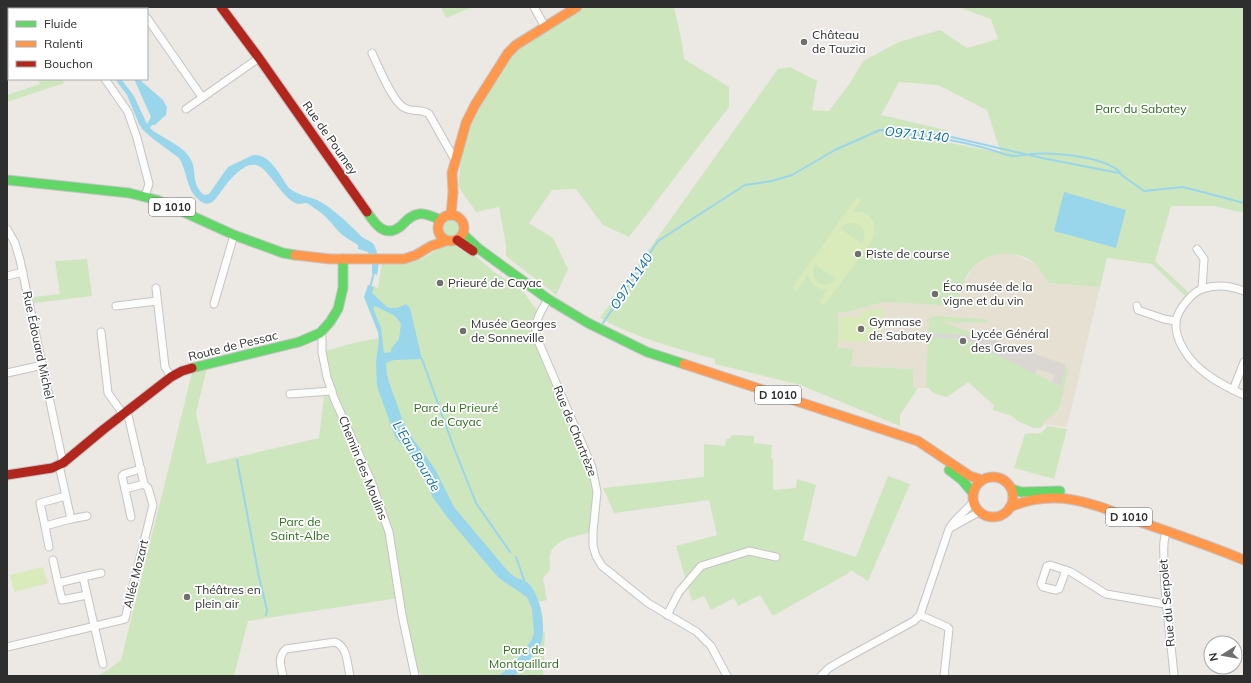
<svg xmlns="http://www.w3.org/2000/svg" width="1251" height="683" viewBox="0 0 1251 683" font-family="Mulish,sans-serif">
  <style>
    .education { fill: #e6e0d3 }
    .green { fill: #cee6be; fill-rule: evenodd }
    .pitch { fill: #d9eabb; fill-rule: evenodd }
    .plaza { fill: #dad6d2 }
    .water { fill: #99d6ec; fill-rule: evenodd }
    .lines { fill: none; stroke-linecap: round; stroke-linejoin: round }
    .stream { stroke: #99d6ec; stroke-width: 2 }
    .street-casing { stroke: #c5c4c5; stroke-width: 9 }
    .fast-casing { stroke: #c5c4c5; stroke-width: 11 }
    .slow-casing { stroke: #c5c4c5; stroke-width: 11 }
    .jam-casing { stroke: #c5c4c5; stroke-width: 11 }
    .street { stroke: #fcfcfb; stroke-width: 7 }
    .fast { stroke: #63d668; stroke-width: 9 }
    .slow { stroke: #ff974d; stroke-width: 9 }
    .jam { stroke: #b3261e; stroke-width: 9 }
    .poi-dot { fill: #706f6e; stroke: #fff; stroke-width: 1.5 }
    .labels { text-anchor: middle; stroke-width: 3.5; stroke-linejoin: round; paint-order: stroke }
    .shield { fill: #fff; stroke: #6d6d6d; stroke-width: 1 }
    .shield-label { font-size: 11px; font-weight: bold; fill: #2e2e2e }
    .poi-label { font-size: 12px; fill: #2e2e2e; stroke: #fff; text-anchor: start }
    .park-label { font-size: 12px; fill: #2c6e1b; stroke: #fff }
    .street-label { font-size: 12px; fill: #2e2e2e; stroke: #fff }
    .water-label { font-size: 13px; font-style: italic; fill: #0d6fa3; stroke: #fff }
  </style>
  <rect width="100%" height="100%" fill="#ece8e4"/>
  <path class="education" d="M1002 253 1014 254 1032 262 1043 272 1048 283 1100 287 1067 427 1045 424 1040 428H1034L1018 421 1012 416 993 410 994 405 968 382 947 397 933 393 929 388H913V369L850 366 838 349V312H848L884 302 956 306 959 303 964 282 972 269 984 259Z"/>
  <g class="green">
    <path d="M441 7H472L446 18Z"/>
    <path d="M577 7H674L682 43 684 59 729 87V107L629 237 603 225 576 189 552 190 529 223 553 238 568 269 556 295 506 256V244L499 207 476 212 458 186 460 168 455 160 466 123 508 53Z"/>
    <path d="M958 7H1244V212L1235 211 1214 206H1171L1155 261 1188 292 1185 296 1152 264 1107 258 1100 287 1048 283C1044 275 1040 269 1034 263 1013 246 979 253 966 277 962 285 960 294 959 303L956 306 884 302 848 312H838V348L854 349 851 366 913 369V388H918L900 415V426L800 385 715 364V359C675 348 636 338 600 318L778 69 790 67 817 81 812 110 829 111 850 83 863 61 899 42 940 30 967 48 998 39 991 19ZM899 82 938 85 987 110 1001 153 936 140 901 135 950 131 881 115Z"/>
    <path d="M38 79H62L64 83 7 102V95L40 84Z"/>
    <circle cx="451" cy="228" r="10"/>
    <path d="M445 245 465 247 493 271 522 290 539 313 535 326 595 478 593 532C578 536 557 537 550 554 549 558 550 565 550 570L543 578 547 600 539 602 543 617V632L545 633 543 676H421L420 672H414L399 598 248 621 234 676H97L108 670 121 660 192 373 207 368 196 413 207 464 319 438 324 396 331 397 322 352 353 343 379 338 378 332 364 297 368 285 378 288 382 263C397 263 410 265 423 258 431 254 437 249 445 245Z"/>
    <path d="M87 259 92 296 34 303 33 297 60 294 55 261Z"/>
    <path d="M935 316 985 319V320L987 321V323L959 322V324L945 321V323L983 336 928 333 929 319Z"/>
    <path d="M928 337 965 339 1060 386 1065 368H1067L1068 371 1060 406 1054 414 1043 422V425L1040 428H1034L1018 421 1012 416 993 410 994 405 968 382 947 397 933 393 929 388 926 387Z"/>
    <path d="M1047 426 1067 429 1054 479 1014 468 1025 434C1037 432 1039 438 1047 426Z"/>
    <path d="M732 435 754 436V443L772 445 771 458 773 459V490L796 488 797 479 816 485 803 540 856 557 888 476 910 484 868 581 851 570 847 574 773 616 760 595 738 606 734 598 711 610 704 596 692 601 676 546 717 535 709 500 614 513 603 488 704 477V444L725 446 726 439H729Z"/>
  </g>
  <g class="pitch">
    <path d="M857 197 861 200 853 212C874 210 880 229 869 245L824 305 819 302 828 289C818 290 810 285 808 274L796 291 792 288ZM849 223C863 223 868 232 862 244L841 229 844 225ZM815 264 836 279C826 293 807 280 815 264Z"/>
    <path d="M884 308 882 342 839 341 840 317H861V311Z"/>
    <path d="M43 567 48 583 14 592 10 575Z"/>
  </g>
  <path class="plaza" d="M928 333 983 336 1061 363 1066 365 1061 386 1052 382 1055 375 1037 369 1035 374 965 339 928 337Z"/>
  <g class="water">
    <path d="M115 79H121L134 96 147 124 151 117 134 79H139L163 100 167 107 166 115 155 125H152L150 128C161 138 183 145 190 158 198 171 190 183 204 195L209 194 228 167 253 155C270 153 280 176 289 188 297 195 307 196 317 200 334 209 348 223 361 236 365 240 373 241 375 247 379 256 379 266 377 275L372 273V265L368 252 358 249V245C352 241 346 238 340 233 332 224 325 214 314 208 312 206 309 204 306 203 304 203 303 203 300 204 295 204 291 201 287 197 279 190 266 167 256 165 245 162 231 178 225 186 218 195 211 212 198 199 186 189 187 170 179 158L152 138 143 130 139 124 127 95Z"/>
    <path d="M1064 192 1126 210 1116 248 1054 231Z"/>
    <path d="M368 285 374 287 372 293 386 306 390 308H397L406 304 410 308 422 359 394 360 386 363 387 375 390 385 403 421 413 439 435 469 454 507 506 569C509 572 512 575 515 577 520 580 525 579 529 584 541 596 548 633 539 648 532 658 522 667 514 676H499L518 659 532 639 534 633 532 609 527 597 500 579 490 568 447 517 432 496 425 475 410 454 395 437 377 386 376 362 379 340 378 332 364 297ZM375 306 395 316 401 324 399 339 391 349V352L384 353 381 328 373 308Z"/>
  </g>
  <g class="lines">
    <g class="stream">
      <path d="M891 134C927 134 973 143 1007 155L1015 156 1025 155"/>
      <path d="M1030 154C1052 152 1103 156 1120 172"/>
      <path d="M370 288 374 272"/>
      <path d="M603 323 658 241 745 185 772 181 792 175 835 150 880 130 943 135 1042 158 1119 173 1144 191 1183 187 1244 203"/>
      <path d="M422 359 454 448 476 503 510 552"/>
      <path d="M237 460 259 577 267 610 266 615"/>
      <path d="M516 557 524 580"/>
    </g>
    <defs>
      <g id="street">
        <path d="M140 7 141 9"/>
        <path d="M534 7 545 27"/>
        <path d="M147 18 202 97"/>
        <path d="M372 53C378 66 392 100 403 107 411 113 422 108 429 114L455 160"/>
        <path d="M105 79 128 112 137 138 149 184 145 196"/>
        <path d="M186 109 259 58"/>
        <path d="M7 229 15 243 20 260 63 463"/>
        <path d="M1197 249 1204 259 1202 289"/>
        <path d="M7 276 23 272"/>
        <path d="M156 288 165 367 171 377"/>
        <path d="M1244 291C1231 286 1216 284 1202 289 1191 293 1178 310 1176 321 1175 331 1179 342 1184 350 1197 372 1222 385 1244 395"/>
        <path d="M548 299C540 313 535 319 536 336L592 467 597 492 593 532V546L596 556 602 566 648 603 697 632 711 646 727 676"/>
        <path d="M214 304 234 235"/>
        <path d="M116 306 157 301"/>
        <path d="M1137 306 1138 310 1164 319 1176 321"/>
        <path d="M101 332 108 393 123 414"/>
        <path d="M320 333 322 338V352L327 377 334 398 371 481 389 532 402 615 415 676"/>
        <path d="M7 373 43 365"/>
        <path d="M1233 390 1244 362"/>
        <path d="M290 394 332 391"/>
        <path d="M59 465 71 519 45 526 40 503 66 496"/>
        <path d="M141 469 124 474 122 476 125 489 144 484"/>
        <path d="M125 489 131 517"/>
        <path d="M71 519 87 516"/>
        <path d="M45 526 49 547"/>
        <path d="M952 527 979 512"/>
        <path d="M1167 531C1162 541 1164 551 1164 562 1164 600 1171 638 1174 676"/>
        <path d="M53 560 58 583 83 577 103 664"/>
        <path d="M1066 570 1059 589 1056 590 1043 587 1041 584 1047 566 1050 565 1071 572 1106 594 1165 604"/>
        <path d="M83 577 101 573"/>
        <path d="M58 583 62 600 87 595"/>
        <path d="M667 615 679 592 701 566 749 551 776 557"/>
        <path d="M920 615 947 627 949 629 944 676"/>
        <path d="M7 647 125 619 153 505 148 488 144 484 127 411"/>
        <path d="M283 676C281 666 277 657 286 649L335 642C348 647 347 664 350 676"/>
        <path d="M821 676 829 668 839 662 914 621 920 615 949 529C955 518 965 512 973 502"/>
      </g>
      <g id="fast">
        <path d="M7 180 129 193 157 200 234 235 283 253 295 255"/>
        <path d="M367 212C375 224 385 239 401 226 406 221 411 215 419 214 426 213 434 217 440 220"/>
        <path d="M463 234 479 249 548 299 588 323 647 352 684 364"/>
        <path d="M192 368 299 342 320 333 330 322 338 309 343 288V259"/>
        <path d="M949 470 962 480 973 493"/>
        <path d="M1012 489 1021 492 1060 491"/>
      </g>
      <g id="slow">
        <circle cx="451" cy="228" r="13"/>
        <path d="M451 215 453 192 452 173 466 123 475 105 508 53 516 45 577 7"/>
        <path d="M295 255 330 259H404L416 255 431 246 446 241"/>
        <path d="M684 364 918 441 970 476 982 480"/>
        <circle cx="993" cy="497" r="20"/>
        <path d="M1010 507C1061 485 1101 508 1149 525 1181 536 1213 547 1244 560"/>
      </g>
      <g id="jam">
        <path d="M221 7 259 58 367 212"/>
        <path d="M457 240 473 251"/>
        <path d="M7 475 52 468 63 463 104 429 171 377 182 371 192 368"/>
      </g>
    </defs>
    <use href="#street" class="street-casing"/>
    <use href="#fast" class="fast-casing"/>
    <use href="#slow" class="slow-casing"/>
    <use href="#jam" class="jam-casing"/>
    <use href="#street" class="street"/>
    <use href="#fast" class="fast"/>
    <use href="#slow" class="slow"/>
    <use href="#jam" class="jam"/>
  </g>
  <g class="poi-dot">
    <circle cx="804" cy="42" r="4"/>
    <circle cx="858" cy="254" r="4"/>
    <circle cx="440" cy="283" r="4"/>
    <circle cx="935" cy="294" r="4"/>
    <circle cx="861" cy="329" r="4"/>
    <circle cx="463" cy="331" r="4"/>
    <circle cx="963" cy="341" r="4"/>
    <circle cx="187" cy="597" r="4"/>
  </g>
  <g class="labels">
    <g class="shield">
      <rect x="149" y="198" width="46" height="18" rx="3"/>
      <rect x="755" y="386" width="46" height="18" rx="3"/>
      <rect x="1106" y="508" width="46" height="18" rx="3"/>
    </g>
    <g class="shield-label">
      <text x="172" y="211">D 1010</text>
      <text x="778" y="399">D 1010</text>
      <text x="1129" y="521">D 1010</text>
    </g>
    <g class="poi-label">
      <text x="812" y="39">Château<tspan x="812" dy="14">de Tauzia</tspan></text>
      <text x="866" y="258">Piste de course</text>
      <text x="448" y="287">Prieuré de Cayac</text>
      <text x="943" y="291">Éco musée de la<tspan x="943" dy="14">vigne et du vin</tspan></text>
      <text x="869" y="326">Gymnase<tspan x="869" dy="14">de Sabatey</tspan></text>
      <text x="471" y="328">Musée Georges<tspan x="471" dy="14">de Sonneville</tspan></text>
      <text x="971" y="338">Lycée Général<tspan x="971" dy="14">des Graves</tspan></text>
      <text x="195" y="594">Théâtres en<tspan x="195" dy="14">plein air</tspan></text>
    </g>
    <g class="park-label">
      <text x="1141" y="113">Parc du Sabatey</text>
      <text x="456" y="412">Parc du Prieuré<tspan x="456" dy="14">de Cayac</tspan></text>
      <text x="300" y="526">Parc de<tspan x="300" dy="14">Saint-Albe</tspan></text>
      <text x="524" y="654">Parc de<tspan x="524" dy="14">Montgaillard</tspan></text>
    </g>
    <g class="street-label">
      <text transform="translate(330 138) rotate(55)" y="4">Rue de Poumey</text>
      <text transform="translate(38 345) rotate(78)" y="4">Rue Édouard Michel</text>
      <text transform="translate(233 346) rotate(-14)" y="4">Route de Pessac</text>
      <text transform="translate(575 431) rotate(68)" y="4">Rue de Chartrèze</text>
      <text transform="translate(363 468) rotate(68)" y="4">Chemin des Moulins</text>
      <text transform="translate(136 574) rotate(-76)" y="4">Allée Mozart</text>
      <text transform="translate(1167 603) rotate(-95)" y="4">Rue du Serpolet</text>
    </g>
    <g class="water-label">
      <text transform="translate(917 134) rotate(6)" y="5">O9711140</text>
      <text transform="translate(631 281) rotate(-56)" y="5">O9711140</text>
      <text transform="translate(417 456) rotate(59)" y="5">L'Eau Bourde</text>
    </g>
  </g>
  <rect width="1251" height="683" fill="none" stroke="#2e2e2e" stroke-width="16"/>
  <rect x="8" y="8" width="140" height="72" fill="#ffffff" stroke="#ababab"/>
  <rect x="16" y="21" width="20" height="6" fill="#63d668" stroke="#ababab"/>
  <text x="44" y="28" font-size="12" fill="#2e2e2e">Fluide</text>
  <rect x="16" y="41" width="20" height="6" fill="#ff974d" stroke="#ababab"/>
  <text x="44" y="48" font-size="12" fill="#2e2e2e">Ralenti</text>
  <rect x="16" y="61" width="20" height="6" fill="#b3261e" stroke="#ababab"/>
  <text x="44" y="68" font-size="12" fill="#2e2e2e">Bouchon</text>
  <g transform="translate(1223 655) rotate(259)"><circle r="19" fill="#ffffff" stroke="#ababab"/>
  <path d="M0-3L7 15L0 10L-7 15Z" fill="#706f6e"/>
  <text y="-6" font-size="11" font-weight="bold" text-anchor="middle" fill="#2e2e2e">N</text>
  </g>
</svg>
